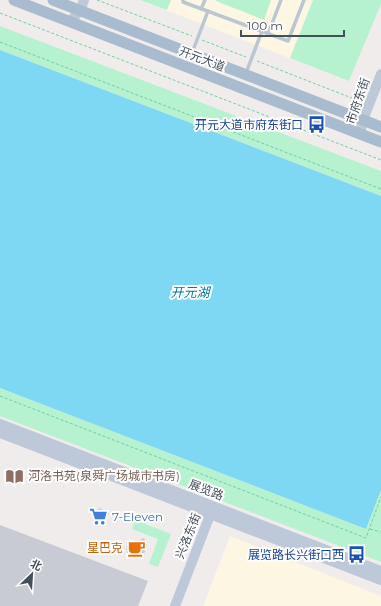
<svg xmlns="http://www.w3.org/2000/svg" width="381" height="606" viewBox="0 0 381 606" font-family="Montserrat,'Noto Sans SC',sans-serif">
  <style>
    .commercial { fill: #fdf6e3 }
    .green { fill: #b6f2cf }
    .water { fill: #7fd8f3 }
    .building { fill: #c8cbd3 }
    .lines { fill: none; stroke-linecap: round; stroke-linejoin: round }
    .path { stroke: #6cd2a2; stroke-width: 1; stroke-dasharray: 3 2; stroke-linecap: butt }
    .lane { stroke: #bbc7d0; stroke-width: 3.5 }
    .secondary { stroke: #bdc9d8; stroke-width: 10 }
    .primary { stroke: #a9bbce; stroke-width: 11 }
    .labels { text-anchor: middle; stroke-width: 4; stroke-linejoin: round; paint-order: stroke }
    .street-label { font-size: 12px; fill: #434f5b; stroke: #fff }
    .transit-label { font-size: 12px; fill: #164399; stroke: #fff; text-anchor: end }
    .education-label { font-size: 12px; fill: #785e54; stroke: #fff; text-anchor: start }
    .shop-label { font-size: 12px; fill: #366cbe; stroke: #fff; text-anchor: start }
    .food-label { font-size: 12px; fill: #c56008; stroke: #fff; text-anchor: end }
    .water-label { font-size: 13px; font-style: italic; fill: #037ba1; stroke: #fff }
  </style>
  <rect width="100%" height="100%" fill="#f0ecec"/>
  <g class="commercial">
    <path d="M140 0H381V4L349 81Z"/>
    <path d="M230 536 381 596V606H203Z"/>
  </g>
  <g class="green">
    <path d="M140 0H171L167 10Z"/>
    <path d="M216 0H271L264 20 216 1Z"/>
    <path d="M313 0H381V4L349 81 290 58Z"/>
    <path d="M0 26 381 171V196L0 50Z"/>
    <path d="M0 388 366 529 381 490V562L0 416Z"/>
    <path d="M135 520 171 534 158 567 149 564 158 539 132 529Z"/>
  </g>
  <path class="water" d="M0 50 381 196V490L366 529 0 388Z"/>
  <g class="building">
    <path d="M13 469 21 473 17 483 8 479Z"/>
    <path d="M99 508 109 513 102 525 93 521Z"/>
    <path d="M0 525 148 581 138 606H0Z"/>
    <path d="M144 538 147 546 144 554 135 558 128 555 126 547 131 544 135 540 138 541Z"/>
  </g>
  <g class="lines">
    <g class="path">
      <path d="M97 0 192 36"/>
      <path d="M0 13 381 160"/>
      <path d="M202 40 246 57"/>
      <path d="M0 42 381 189"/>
      <path d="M257 61 362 102"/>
      <path d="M0 396 366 538 381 497"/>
      <path d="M370 529 381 532"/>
    </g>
    <g class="lane">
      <path d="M183 0V2L288 41 304 0"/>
      <path d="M201 9 205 0"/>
      <path d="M268 34 281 0"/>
      <path d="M192 53 208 11"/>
      <path d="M246 73 262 31"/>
    </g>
    <g class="secondary">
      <path d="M70 21 80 11 84 0"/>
      <path d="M360 134 363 120 381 74"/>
      <path d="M0 424 381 571"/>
      <path d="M0 433 381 580"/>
      <path d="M175 606 210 515 214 510"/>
    </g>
    <g class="primary">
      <path d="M14 0 381 142"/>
      <path d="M53 0 381 127"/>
    </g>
  </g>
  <defs>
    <symbol id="bus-bare" viewBox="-9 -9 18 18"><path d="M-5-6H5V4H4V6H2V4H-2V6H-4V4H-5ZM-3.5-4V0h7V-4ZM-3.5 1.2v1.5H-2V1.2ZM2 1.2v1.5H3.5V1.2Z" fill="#1a4fb4" stroke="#fff" stroke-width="2.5" paint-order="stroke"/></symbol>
    <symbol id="library-bare" viewBox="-9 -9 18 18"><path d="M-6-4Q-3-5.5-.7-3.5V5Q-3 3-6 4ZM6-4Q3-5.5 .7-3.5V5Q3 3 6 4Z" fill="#8d6e63" stroke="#fff" stroke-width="2.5" paint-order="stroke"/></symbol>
    <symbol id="supermarket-bare" viewBox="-9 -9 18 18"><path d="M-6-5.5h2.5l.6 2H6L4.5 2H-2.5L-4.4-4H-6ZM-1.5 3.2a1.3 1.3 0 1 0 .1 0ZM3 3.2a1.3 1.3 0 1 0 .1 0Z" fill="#3f7fe0" stroke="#fff" stroke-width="2.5" paint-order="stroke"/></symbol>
    <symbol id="cafe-bare" viewBox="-9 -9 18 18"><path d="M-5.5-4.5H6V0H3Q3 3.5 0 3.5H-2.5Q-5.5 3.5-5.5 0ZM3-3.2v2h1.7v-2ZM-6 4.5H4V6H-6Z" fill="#e8710a" stroke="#fff" stroke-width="2.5" paint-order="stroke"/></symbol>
  </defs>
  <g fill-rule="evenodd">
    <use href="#bus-bare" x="304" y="112" width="25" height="25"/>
    <use href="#library-bare" x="2" y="464" width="25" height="25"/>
    <use href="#supermarket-bare" x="86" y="504" width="25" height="25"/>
    <use href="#cafe-bare" x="124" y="536" width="25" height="25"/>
    <use href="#bus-bare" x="344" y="542" width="25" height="25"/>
  </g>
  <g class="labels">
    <g class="street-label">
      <text transform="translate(202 59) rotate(21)" y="4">开元大道</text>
      <text transform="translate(358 101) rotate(-71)" y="4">市府东街</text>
      <text transform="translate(206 490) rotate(21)" y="4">展览路</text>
      <text transform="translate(188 536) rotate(-68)" y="4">兴洛东街</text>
    </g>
    <g class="transit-label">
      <text x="303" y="129">开元大道市府东街口</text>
      <text x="344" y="559">展览路长兴街口西</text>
    </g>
    <g class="education-label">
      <text x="28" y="480">河洛书苑(泉舜广场城市书房)</text>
    </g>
    <g class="shop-label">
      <text x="112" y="521">7-Eleven</text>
    </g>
    <g class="food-label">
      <text x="123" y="552">星巴克</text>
    </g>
    <g class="water-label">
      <text x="190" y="297">开元湖</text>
    </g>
  </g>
  <g transform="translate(32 574) rotate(25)" stroke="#ffffff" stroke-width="3" paint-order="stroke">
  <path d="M0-3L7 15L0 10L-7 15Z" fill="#434f5b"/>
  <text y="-6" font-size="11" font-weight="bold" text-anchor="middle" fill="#434f5b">北</text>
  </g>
  <path d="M241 30v6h103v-6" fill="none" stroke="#434f5b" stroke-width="2"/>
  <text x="247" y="30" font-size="12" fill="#434f5b" stroke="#ffffff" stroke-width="3" paint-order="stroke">100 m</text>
</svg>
